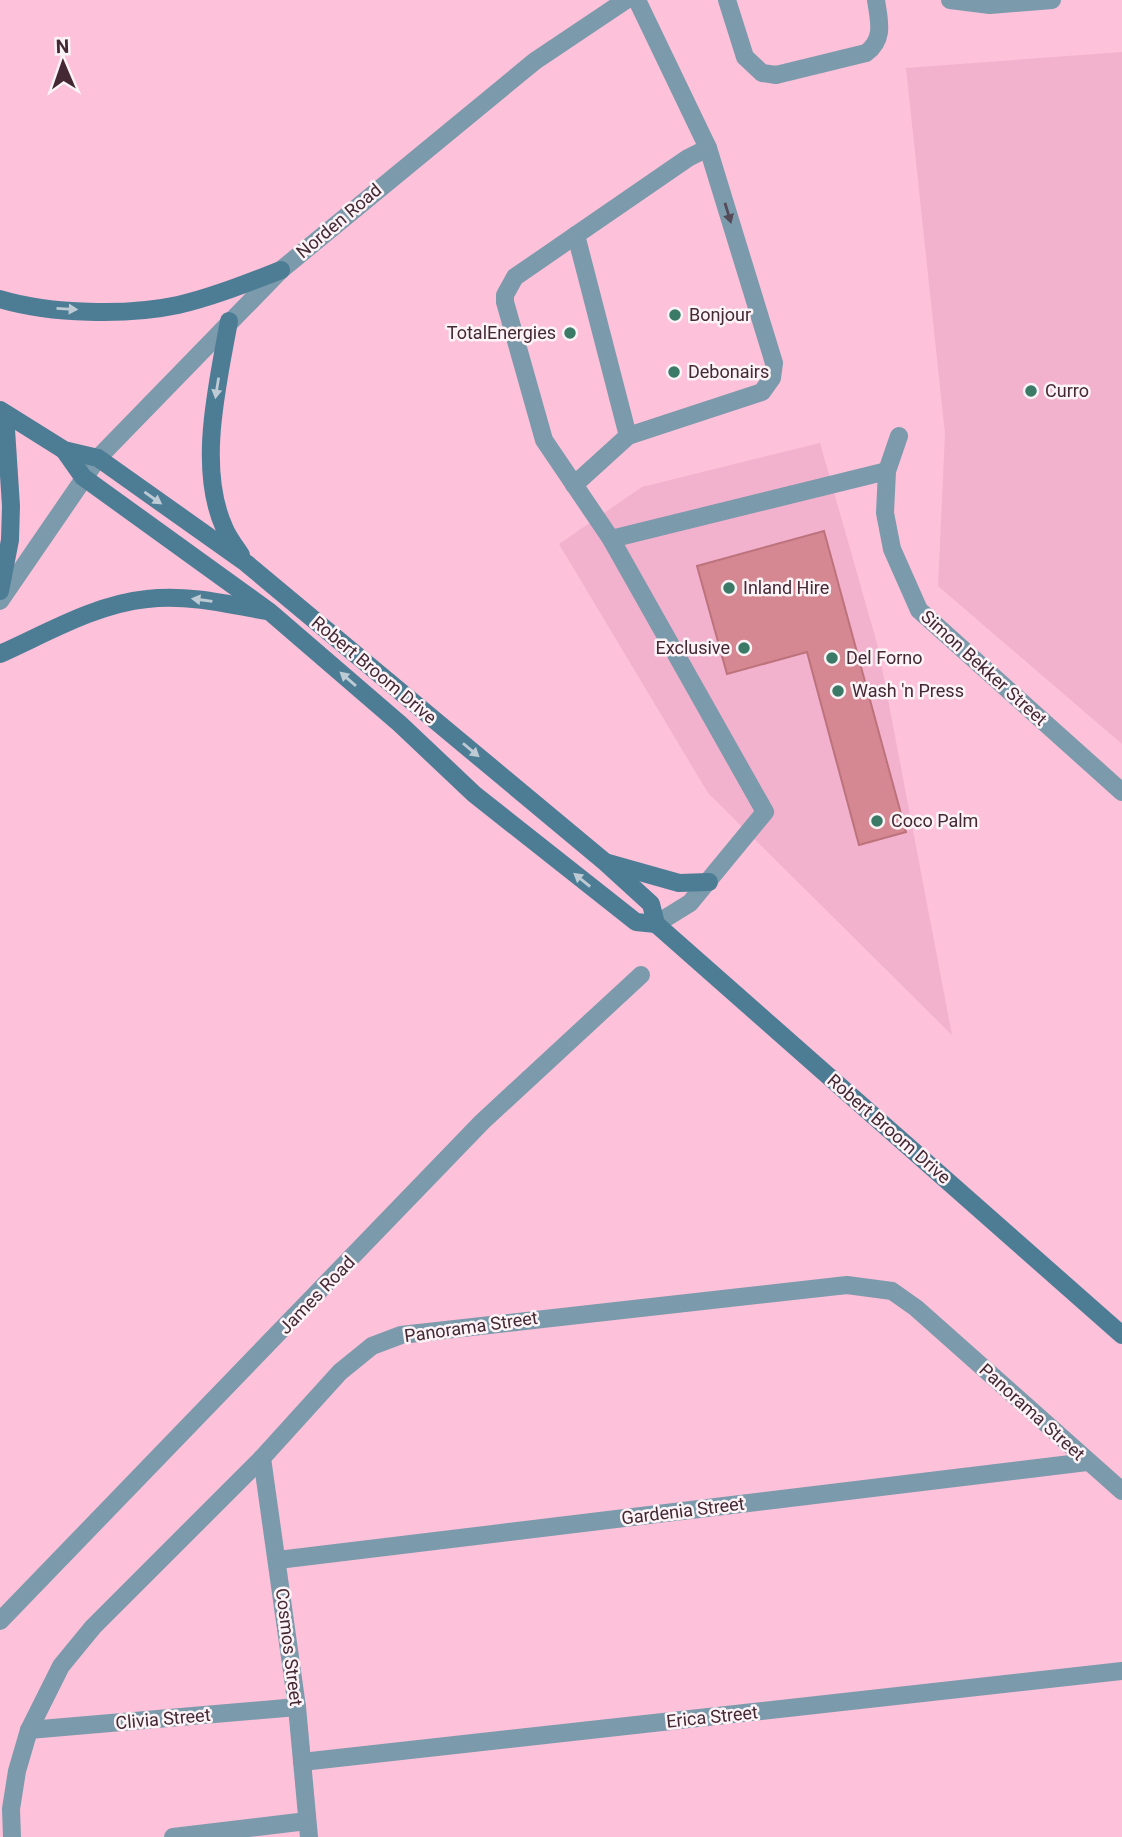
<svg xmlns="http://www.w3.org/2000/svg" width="1122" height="1837" viewBox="0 0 1122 1837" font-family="Roboto,sans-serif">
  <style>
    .built { fill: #f2b1cd }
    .building { fill: #d58891; stroke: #bd737c; stroke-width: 2 }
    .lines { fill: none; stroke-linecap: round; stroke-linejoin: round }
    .lane { stroke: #7b9aab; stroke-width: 18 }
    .street { stroke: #7b9aab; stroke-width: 18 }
    .secondary { stroke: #4d7d95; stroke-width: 18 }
    .oneway { fill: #544a58 }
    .oneway2 { fill: #becad4 }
    .poi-dot { fill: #3b7a67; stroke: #fbf3f6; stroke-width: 2.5 }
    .labels { text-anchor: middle; stroke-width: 5; stroke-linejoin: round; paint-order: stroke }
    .street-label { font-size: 18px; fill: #442834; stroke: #fbf3f6 }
    .poi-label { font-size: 18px; fill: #442834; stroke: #fbf3f6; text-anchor: start }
  </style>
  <rect width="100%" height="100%" fill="#fdc1da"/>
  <g class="built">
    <path d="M1122 52V744L938 586 945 434 906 68Z"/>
    <path d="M820 443 878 647 952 1035 708 793 559 544 642 487Z"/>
  </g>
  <path class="building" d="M824 531 906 832 859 845 807 652 727 674 697 566Z"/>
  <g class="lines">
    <g class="lane">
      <path d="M637 0 708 148 688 158 515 277 505 295V302L544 440 611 539 765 812 690 903 656 924"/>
      <path d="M727 0 745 57 762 73 776 75 866 53C885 39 879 21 876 0"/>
      <path d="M950 0 990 5 1052 0"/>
      <path d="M628 436 762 392 772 378 774 363 708 148"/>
      <path d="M574 485 628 436 576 235"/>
      <path d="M611 539 887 471"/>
    </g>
    <g class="street">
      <path d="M899 436 887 471 885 513 892 549 919 610 1122 792"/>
      <path d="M0 601 98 458 281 270 535 61 626 0"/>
      <path d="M262 1458 297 1707 309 1837"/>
      <path d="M278 1560 1087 1462"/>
      <path d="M0 1621 482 1122 641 975"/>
      <path d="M29 1730 297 1707"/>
      <path d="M302 1762 1122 1671"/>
      <path d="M12 1837 11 1809 17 1771 29 1730 61 1666 93 1627 262 1458 340 1372 372 1346 401 1335 847 1285 892 1291 916 1308 1122 1491"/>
      <path d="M173 1837 307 1821"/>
    </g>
    <g class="secondary">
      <path d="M0 299C50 314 127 316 178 305 213 297 247 283 281 270"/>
      <path d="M229 321C218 383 197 467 224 527 228 537 235 546 241 555"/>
      <path d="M0 410 64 450 98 458 246 563 605 862 651 904 656 924 1122 1335"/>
      <path d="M64 450 83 477 270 612 400 724 474 794 636 922 656 924"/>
      <path d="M0 591 10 540 11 506 5 414"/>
      <path d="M0 654C47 633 96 604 147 599 187 594 228 604 266 611"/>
      <path d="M608 863 679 883 709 882"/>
    </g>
  </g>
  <defs><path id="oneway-solid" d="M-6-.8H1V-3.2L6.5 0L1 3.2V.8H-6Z" transform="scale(1.75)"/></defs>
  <use class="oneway" href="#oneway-solid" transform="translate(728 213) rotate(73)"/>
  <g class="oneway2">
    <use href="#oneway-solid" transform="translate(67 309) rotate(3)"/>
    <use href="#oneway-solid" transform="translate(217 388) rotate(99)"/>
    <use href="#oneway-solid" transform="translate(153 498) rotate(35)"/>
    <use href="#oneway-solid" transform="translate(202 600) rotate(-172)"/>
    <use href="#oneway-solid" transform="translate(348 679) rotate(-139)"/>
    <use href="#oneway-solid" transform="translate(471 750) rotate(40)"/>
    <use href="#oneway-solid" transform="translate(582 880) rotate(-141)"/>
  </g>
  <g class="poi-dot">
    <circle cx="675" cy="315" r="7"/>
    <circle cx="570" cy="333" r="7"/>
    <circle cx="674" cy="372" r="7"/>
    <circle cx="1031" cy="391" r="7"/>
    <circle cx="729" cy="588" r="7"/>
    <circle cx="744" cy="648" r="7"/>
    <circle cx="832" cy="658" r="7"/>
    <circle cx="838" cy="691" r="7"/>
    <circle cx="877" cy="821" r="7"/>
  </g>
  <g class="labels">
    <g class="street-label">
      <text transform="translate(339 221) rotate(-40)" y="6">Norden Road</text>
      <text transform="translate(984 668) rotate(42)" y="6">Simon Bekker Street</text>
      <text transform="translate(374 670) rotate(40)" y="6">Robert Broom Drive</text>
      <text transform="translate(889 1129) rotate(41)" y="6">Robert Broom Drive</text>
      <text transform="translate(317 1295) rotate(-46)" y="6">James Road</text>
      <text transform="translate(471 1327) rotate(-8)" y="6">Panorama Street</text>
      <text transform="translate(1032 1412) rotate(42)" y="6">Panorama Street</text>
      <text transform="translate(683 1511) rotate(-7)" y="6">Gardenia Street</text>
      <text transform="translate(289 1647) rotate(83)" y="6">Cosmos Street</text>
      <text transform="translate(712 1717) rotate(-6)" y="6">Erica Street</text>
      <text transform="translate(163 1719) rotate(-5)" y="6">Clivia Street</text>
    </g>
    <g class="poi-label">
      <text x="689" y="321">Bonjour</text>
      <text x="556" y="339" text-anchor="end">TotalEnergies</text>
      <text x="688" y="378">Debonairs</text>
      <text x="1045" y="397">Curro</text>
      <text x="743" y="594">Inland Hire</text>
      <text x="730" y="654" text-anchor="end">Exclusive</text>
      <text x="846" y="664">Del Forno</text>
      <text x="852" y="697">Wash 'n Press</text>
      <text x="891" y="827">Coco Palm</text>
    </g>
  </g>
  <g transform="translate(63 63) rotate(358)" stroke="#fbf3f6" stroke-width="5" paint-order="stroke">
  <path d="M0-5L12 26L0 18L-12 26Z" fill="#442834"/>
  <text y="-10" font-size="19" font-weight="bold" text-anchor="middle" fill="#442834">N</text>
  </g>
</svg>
